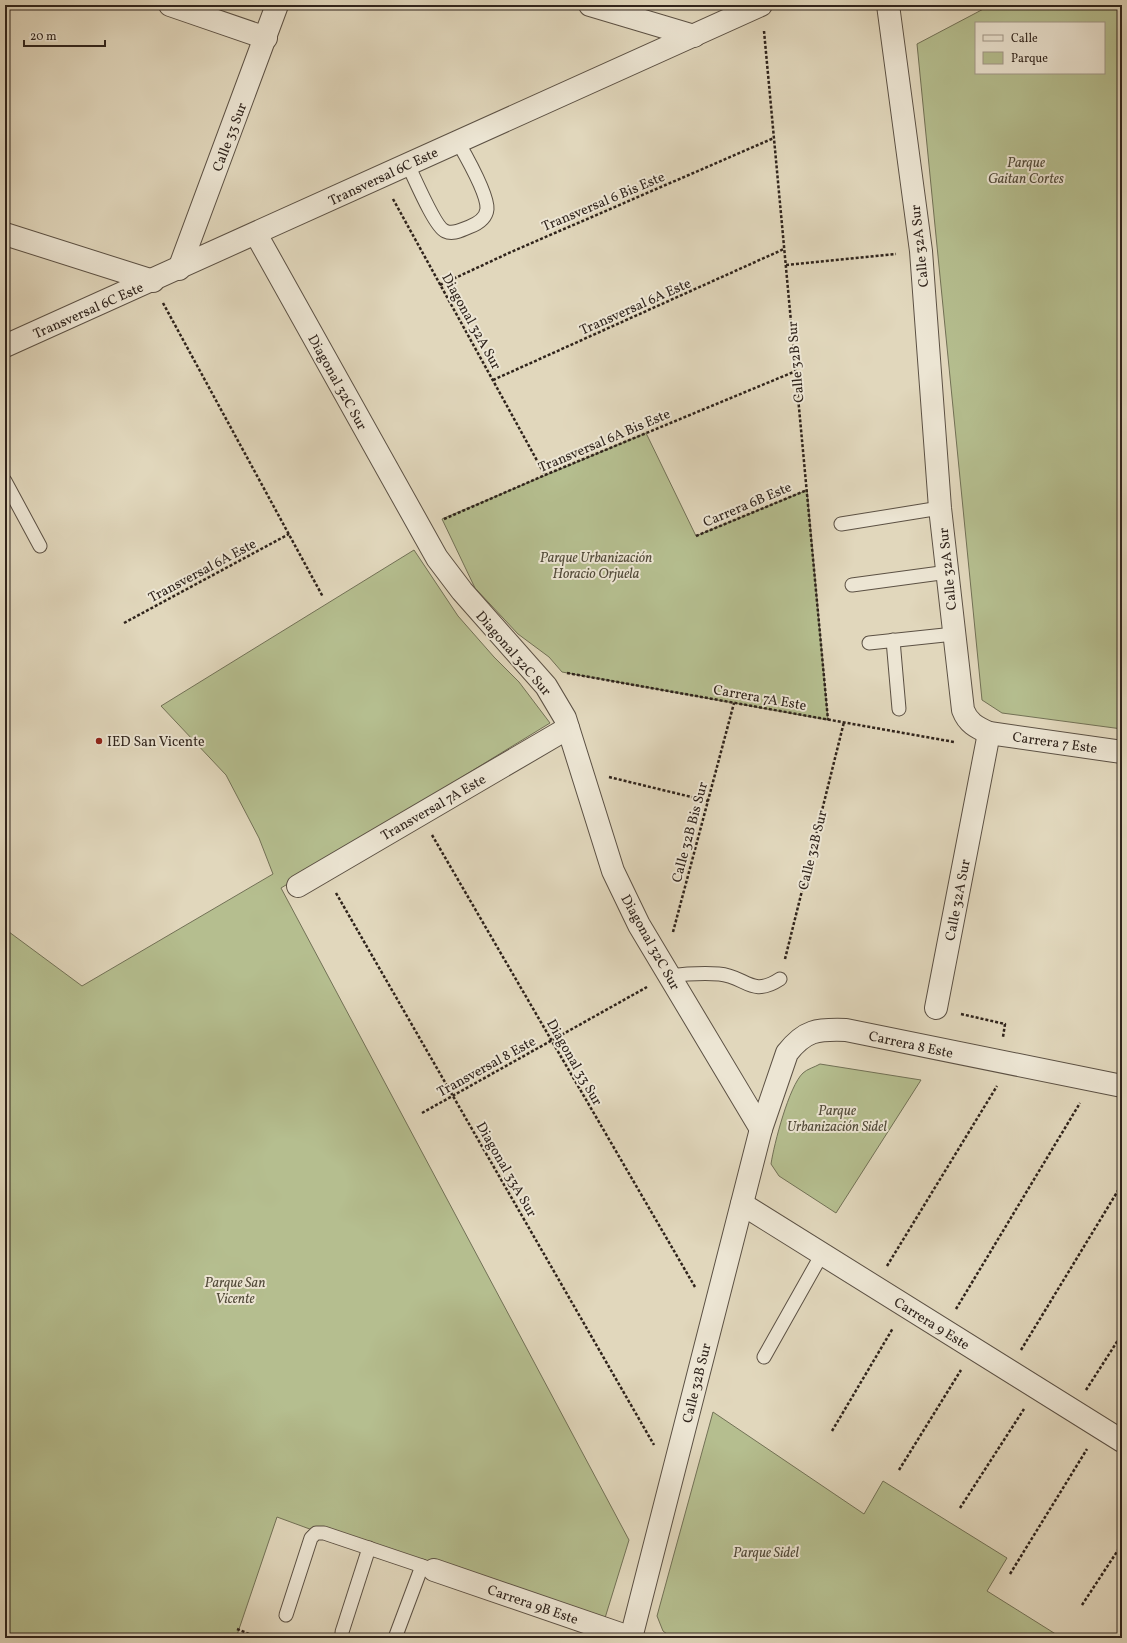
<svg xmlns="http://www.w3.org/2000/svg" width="1127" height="1643" viewBox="0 0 1127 1643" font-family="Vollkorn,serif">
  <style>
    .green { fill: #b5be8f; stroke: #727156; fill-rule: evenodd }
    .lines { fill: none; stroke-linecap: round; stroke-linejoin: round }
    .service-casing { stroke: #5c5144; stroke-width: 15 }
    .minor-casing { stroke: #5c5144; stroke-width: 24 }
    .tertiary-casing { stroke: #5c5144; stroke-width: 24 }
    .path { stroke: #30241c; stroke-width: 2.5; stroke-dasharray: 3 2; stroke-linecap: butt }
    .service { stroke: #ece5d3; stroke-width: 13 }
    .minor { stroke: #ece5d3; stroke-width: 22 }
    .tertiary { stroke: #ece5d3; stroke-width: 22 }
    .poi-dot { fill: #8f2418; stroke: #ece5d3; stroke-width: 1.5 }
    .labels { text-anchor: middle; stroke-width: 4; stroke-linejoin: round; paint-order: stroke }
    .street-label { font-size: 14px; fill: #30241c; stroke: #ece5d3 }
    .park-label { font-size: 14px; font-style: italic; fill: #514a39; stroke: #ece5d3 }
    .poi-label { font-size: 14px; fill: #30241c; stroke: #ece5d3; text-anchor: start }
  </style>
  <rect width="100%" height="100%" fill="#e1d7bc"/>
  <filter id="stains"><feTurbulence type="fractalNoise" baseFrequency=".005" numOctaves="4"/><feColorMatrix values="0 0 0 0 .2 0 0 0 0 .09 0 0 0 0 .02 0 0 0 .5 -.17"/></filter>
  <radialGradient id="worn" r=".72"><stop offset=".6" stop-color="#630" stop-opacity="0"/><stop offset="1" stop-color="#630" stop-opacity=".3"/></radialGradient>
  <g class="green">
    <path d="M991 5H1122V729L1002 713 982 700 917 44ZM976 23H1104V73H976Z"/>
    <path d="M646 433 696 536 807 490 828 720 562 672 549 657 518 634 475 588 442 519Z"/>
    <path d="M414 550 458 616 494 657 519 682 550 723 281 888 629 1540 605 1618 435 1575 277 1517 236 1638H5V929L82 986 273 874 259 838 226 775 161 706Z"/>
    <path d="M820 1064 921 1080 836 1213 779 1176 771 1164C774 1144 789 1086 803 1073 807 1069 815 1067 820 1064Z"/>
    <path d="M713 1412 864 1514 883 1481 1007 1558 987 1591 1062 1638H672L663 1631 657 1616Z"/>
  </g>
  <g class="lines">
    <defs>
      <g id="service">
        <path d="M408 165C414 177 435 227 445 231 453 235 461 230 469 227 477 224 486 219 487 209 488 194 466 156 458 142"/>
        <path d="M5 481 40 546"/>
        <path d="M841 524 940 508"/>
        <path d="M852 585 948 572"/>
        <path d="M893 640 899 709"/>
        <path d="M869 643 954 634"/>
        <path d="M669 976C685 974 702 973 719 974 746 976 751 998 780 979"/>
        <path d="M764 1357 822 1254"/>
        <path d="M286 1615 311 1538 316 1533H324L434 1570"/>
        <path d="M342 1632 369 1548"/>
        <path d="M395 1638 422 1566"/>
      </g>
      <g id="minor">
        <path d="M170 5 266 38"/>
        <path d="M590 5 694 36"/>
        <path d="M888 5 921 251 940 508 963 710C968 723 976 727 989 733L1122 752"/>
        <path d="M5 234 153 281"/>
        <path d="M256 234 437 558 462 591 546 686 565 718 613 871 639 925 761 1129"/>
        <path d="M179 269 277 5"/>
        <path d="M298 886 568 728"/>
        <path d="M936 1008 989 733"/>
        <path d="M742 1204 1122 1441"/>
        <path d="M434 1570 632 1638"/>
        <path d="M631 1638 761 1129 787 1053C805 1030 817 1029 846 1030L1122 1086"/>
      </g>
      <path id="tertiary" d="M5 346 761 5"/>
    </defs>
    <use href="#service" class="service-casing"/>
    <use href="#minor" class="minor-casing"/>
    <use href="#tertiary" class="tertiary-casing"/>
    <g class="path">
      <path d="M764 31 828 720"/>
      <path d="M393 199 545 475"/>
      <path d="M786 265 896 254"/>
      <path d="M440 285 511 252 774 138"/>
      <path d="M163 303 323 597"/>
      <path d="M493 380 784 249"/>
      <path d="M444 519 545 475 796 371"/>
      <path d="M696 536 807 490"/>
      <path d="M124 623 289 534"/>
      <path d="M567 673 954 742"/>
      <path d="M609 777 708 801"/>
      <path d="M432 835 695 1287"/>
      <path d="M336 893 654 1445"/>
      <path d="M673 932 734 703"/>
      <path d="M785 959 844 722"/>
      <path d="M961 1014 1005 1024 1003 1037"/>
      <path d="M422 1113 647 987"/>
      <path d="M887 1266 997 1086"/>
      <path d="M956 1309 1080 1103"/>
      <path d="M1021 1350 1122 1184"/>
      <path d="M1086 1390 1122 1334"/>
      <path d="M832 1431 893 1328"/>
      <path d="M899 1470 961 1370"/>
      <path d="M960 1508 1024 1409"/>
      <path d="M1010 1574 1087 1449"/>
      <path d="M1082 1605 1122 1544"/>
      <path d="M237 1629 259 1638"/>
    </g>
    <use href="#service" class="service"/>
    <use href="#minor" class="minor"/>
    <use href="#tertiary" class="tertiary"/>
  </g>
  <circle class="poi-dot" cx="99" cy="741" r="4"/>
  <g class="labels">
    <g class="street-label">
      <text transform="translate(229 137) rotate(-69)" y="5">Calle 33 Sur</text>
      <text transform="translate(383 176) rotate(-25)" y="5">Transversal 6C Este</text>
      <text transform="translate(603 201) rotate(-23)" y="5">Transversal 6 Bis Este</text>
      <text transform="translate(919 246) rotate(-96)" y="5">Calle 32A Sur</text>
      <text transform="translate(635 306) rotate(-24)" y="5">Transversal 6A Este</text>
      <text transform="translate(88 310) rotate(-24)" y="5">Transversal 6C Este</text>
      <text transform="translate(472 321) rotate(61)" y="5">Diagonal 32A Sur</text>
      <text transform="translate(795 362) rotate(-95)" y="5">Calle 32B Sur</text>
      <text transform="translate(338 382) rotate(61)" y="5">Diagonal 32C Sur</text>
      <text transform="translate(604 440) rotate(-23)" y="5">Transversal 6A Bis Este</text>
      <text transform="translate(747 504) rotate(-23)" y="5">Carrera 6B Este</text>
      <text transform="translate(947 569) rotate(-96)" y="5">Calle 32A Sur</text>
      <text transform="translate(202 570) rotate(-28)" y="5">Transversal 6A Este</text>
      <text transform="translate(514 653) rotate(49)" y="5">Diagonal 32C Sur</text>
      <text transform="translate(760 697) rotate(10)" y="5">Carrera 7A Este</text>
      <text transform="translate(1055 742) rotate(8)" y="5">Carrera 7 Este</text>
      <text transform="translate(433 807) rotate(-30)" y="5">Transversal 7A Este</text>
      <text transform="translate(689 832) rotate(-75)" y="5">Calle 32B Bis Sur</text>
      <text transform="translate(812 850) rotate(-76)" y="5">Calle 32B Sur</text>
      <text transform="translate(957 900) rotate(-79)" y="5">Calle 32A Sur</text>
      <text transform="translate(651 942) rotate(61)" y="5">Diagonal 32C Sur</text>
      <text transform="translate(911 1044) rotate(12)" y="5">Carrera 8 Este</text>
      <text transform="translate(575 1062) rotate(60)" y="5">Diagonal 33 Sur</text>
      <text transform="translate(486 1066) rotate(-29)" y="5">Transversal 8 Este</text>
      <text transform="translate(507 1169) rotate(60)" y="5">Diagonal 33A Sur</text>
      <text transform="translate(932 1323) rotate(32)" y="5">Carrera 9 Este</text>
      <text transform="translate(696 1383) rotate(-76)" y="5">Calle 32B Sur</text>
      <text transform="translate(533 1604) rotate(19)" y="5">Carrera 9B Este</text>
    </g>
    <g class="park-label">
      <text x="1026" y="167">Parque<tspan x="1026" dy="16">Gaitan Cortes</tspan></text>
      <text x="596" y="562">Parque Urbanización<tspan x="596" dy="16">Horacio Orjuela</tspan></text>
      <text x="837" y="1115">Parque<tspan x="837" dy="16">Urbanización Sidel</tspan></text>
      <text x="235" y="1287">Parque San<tspan x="235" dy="16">Vicente</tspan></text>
      <text x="766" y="1557">Parque Sidel</text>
    </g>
    <g class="poi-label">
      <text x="107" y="746">IED San Vicente</text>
    </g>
  </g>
  <rect width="1127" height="1643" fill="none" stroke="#e1d7bc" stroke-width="20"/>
  <rect x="6" y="6" width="1115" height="1631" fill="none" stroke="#30241c" stroke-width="2"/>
  <rect x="10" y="10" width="1107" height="1623" fill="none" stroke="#30241c"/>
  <rect x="975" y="22" width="130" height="52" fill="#ece5d3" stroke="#a1988a"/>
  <rect x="983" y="35" width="20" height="6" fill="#ece5d3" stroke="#a1988a"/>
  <text x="1011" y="42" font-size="12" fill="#30241c">Calle</text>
  <rect x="983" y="52" width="20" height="12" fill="#b5be8f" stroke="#a1988a"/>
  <text x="1011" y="62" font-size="12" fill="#30241c">Parque</text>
  <path d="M24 40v6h81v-6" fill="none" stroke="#30241c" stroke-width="2"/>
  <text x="30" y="40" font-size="12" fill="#30241c" stroke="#ece5d3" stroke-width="3" paint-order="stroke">20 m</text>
  <rect width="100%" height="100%" filter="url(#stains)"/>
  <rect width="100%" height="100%" fill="url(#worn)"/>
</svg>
